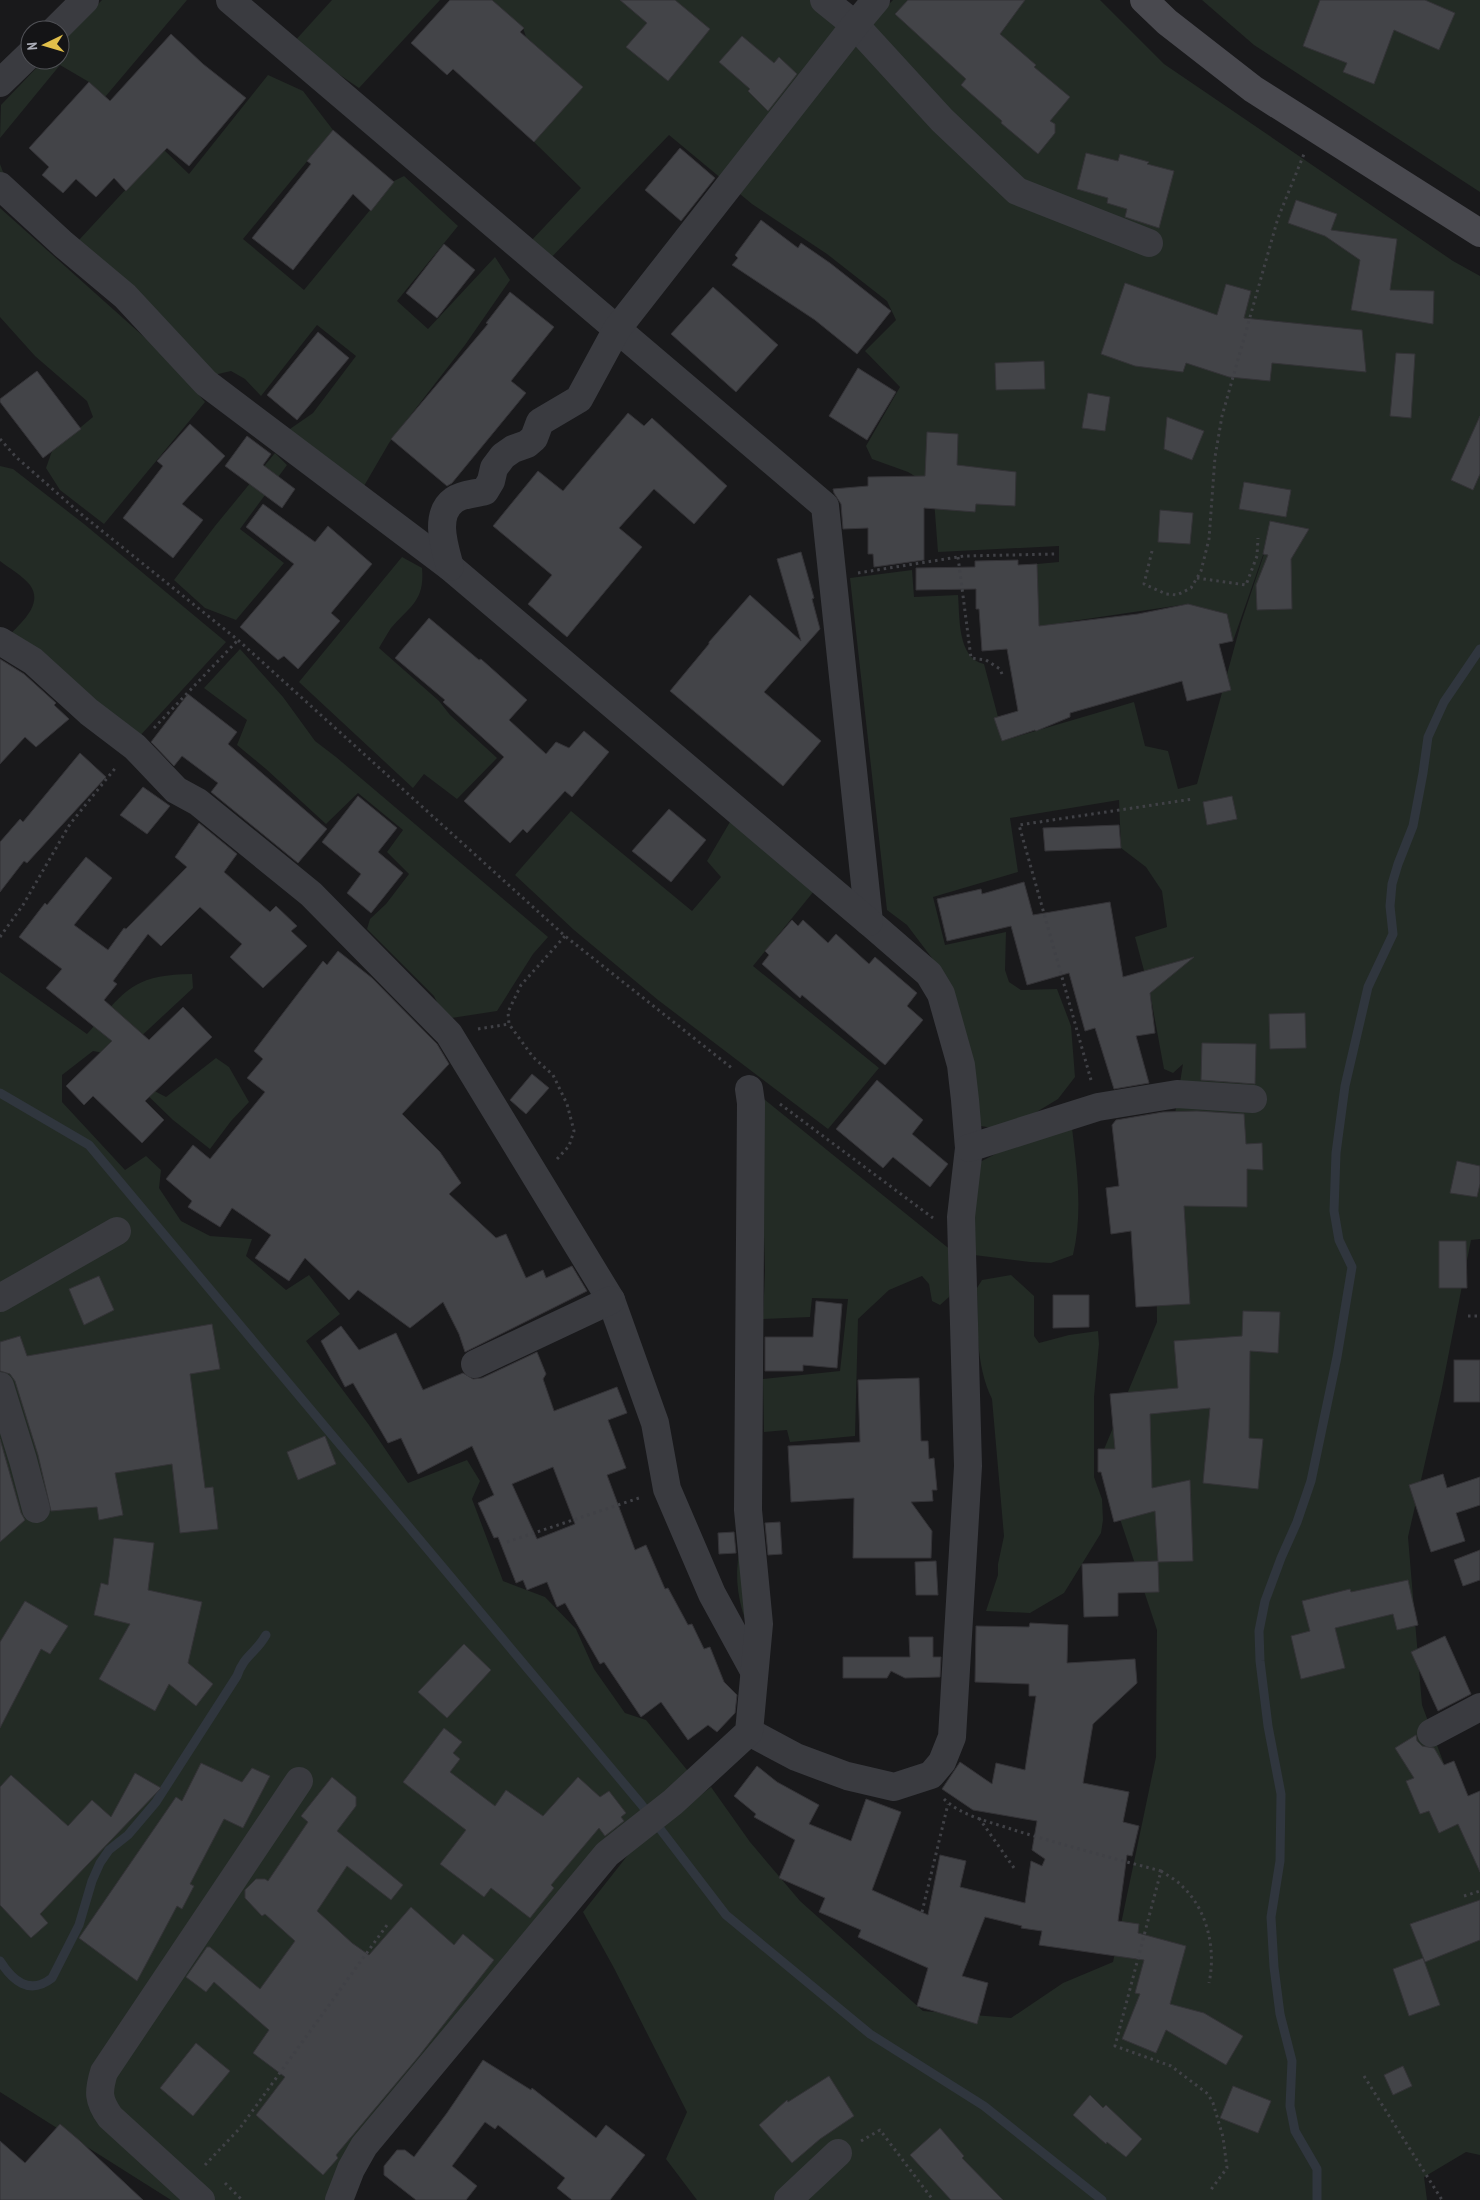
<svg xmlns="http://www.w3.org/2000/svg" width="1480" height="2200" viewBox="0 0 1480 2200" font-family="'PT Sans Narrow',sans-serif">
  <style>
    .green { fill: #232b25 }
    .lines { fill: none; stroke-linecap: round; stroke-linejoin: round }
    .stream { stroke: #30363e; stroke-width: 9 }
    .building { fill: #434448; stroke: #343337; fill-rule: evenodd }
    .path { stroke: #404146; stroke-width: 3; stroke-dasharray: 2.5 4; stroke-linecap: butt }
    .minor { stroke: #3a3b40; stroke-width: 28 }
    .secondary { stroke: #49494f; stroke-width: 28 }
  </style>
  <rect width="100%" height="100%" fill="#19191b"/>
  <g class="green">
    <path d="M102 0H187L105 97 89 82 60 65 0 138 1 105 44 60H60V44Z"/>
    <path d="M332 0H440L359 88 293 43Z"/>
    <path d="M492 0H815L881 12 893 0H1100L1164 64 1453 261 1480 276V1239L1471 1240 1442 1388 1408 1537 1422 1705 1469 1831 1480 1845V2155L1466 2152 1424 2177 1427 2200H697L666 2159 687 2112 614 1968 583 1912 635 1846 711 1787 750 1842 800 1901 923 2011 1011 2018 1063 1983 1113 1962 1156 1757 1157 1630 1100 1459 1157 1322 1156 1233 1183 1064 1173 1073 1164 1069 1150 993 1135 937 1167 927 1162 891 1146 867 1121 848 1119 800 1010 818 1018 872 933 897 945 945 1006 932 1005 970 1009 982 1021 990 1057 989 1071 1026 1075 1077 1058 1099 1025 1119 998 1129 981 1126 944 974 907 925 887 910 850 578 912 570 914 597 958 595C960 617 957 658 984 664L998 717 995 718 1002 741 1134 702 1145 746 1168 751 1178 789 1197 784 1241 623 1275 521 1233 641 1227 614 1188 604 1066 622 1007 648 1038 608 1037 564 1059 562V546L938 552 933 487 908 472 872 459 866 446 900 387 865 351 896 320 887 301 827 254 752 204 669 135 546 263 529 243 581 188 534 142 582 87 526 37 523 28Z"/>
    <path d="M1202 0H1480V192L1254 45Z"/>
    <path d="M268 75 303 91 333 130 243 239 304 290 394 181 404 176 458 226 397 301 428 329 495 257 510 280 465 345 389 443 364 486 287 431 313 413 356 356 317 325 261 396 245 379 231 371 214 375 0 177V164L3 172 79 240 163 149 189 174Z"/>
    <path d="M0 208 162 353 205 402 104 524 60 490 46 468 52 451 93 417 87 401 35 356 0 317Z"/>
    <path d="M275 453 287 465 240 529 284 563 236 620 205 608 174 580 215 526Z"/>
    <path d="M0 466 13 469 84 524 226 642 137 739 5 640C17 626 45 606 30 585 23 576 9 568 0 561Z"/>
    <path d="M402 557 422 568C425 601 410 606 391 628 387 634 383 641 379 648L439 701 450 715 497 758 457 799 424 774 413 788 299 682Z"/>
    <path d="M240 649 283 697 315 741 336 757 548 937 533 954 497 1011 445 1019 434 996 367 929 370 919 386 904 409 874 387 852 403 830 358 793 326 824 266 769 237 745 247 720 204 688Z"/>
    <path d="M571 811 692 911 721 877 707 861 730 822 814 891 753 966 879 1068 828 1129 658 1000 574 930 515 875Z"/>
    <path d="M0 972 87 1034C125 991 131 975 192 974L193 988 122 1054 143 1085 166 1097 216 1058 229 1067 249 1102 231 1121 210 1149 173 1120 104 1053 93 1051 62 1075V1102L125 1170 146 1156 161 1170 159 1188 181 1221 210 1236 252 1239 246 1256 286 1290 309 1275 340 1314 306 1341 369 1425 408 1483 467 1460 480 1481 472 1499 503 1581 545 1597 576 1629 594 1669 625 1713 646 1720 692 1776 607 1854 328 2200H171L0 2092Z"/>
    <path d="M760 1096 952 1251 949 1297 940 1305 932 1301 929 1284 922 1276 889 1290 858 1319 855 1436 790 1442 787 1430 764 1432 763 1379 840 1371 848 1299 812 1298 810 1317 763 1319 765 1271Z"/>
    <path d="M1072 1128C1077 1170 1083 1213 1073 1255L1051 1263 1030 1262 974 1255 970 1228 976 1164 1017 1143Z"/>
    <path d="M1011 1275 1034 1296V1336L1039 1343 1069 1335 1098 1331 1099 1344 1094 1397V1477L1102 1499 1103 1520 1101 1533 1064 1593 1030 1613 986 1611 998 1575V1564L1004 1536 992 1399C975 1363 978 1326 977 1288L982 1280Z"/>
    <path d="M742 1540 746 1622C736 1595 734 1568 742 1540Z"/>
  </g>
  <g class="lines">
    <g class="stream">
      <path d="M0 1093 89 1145 641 1804 726 1915 870 2034 984 2106 1102 2200"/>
      <path d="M0 1961C12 1980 29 1996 52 1978L79 1925 92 1881 100 1863 109 1850 128 1835 156 1802 237 1676C244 1655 256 1653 266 1635"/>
      <path d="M1317 2200V2169L1295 2131 1290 2106 1292 2061 1280 2014 1274 1967 1271 1917 1280 1861 1281 1794 1268 1726 1260 1661 1259 1631 1265 1601 1281 1558 1297 1522 1311 1481 1337 1357 1352 1267 1339 1240 1334 1211 1336 1153 1345 1086 1368 987 1393 934 1390 906 1392 884 1398 864 1413 826 1423 773 1428 737 1444 702 1480 649"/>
    </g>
  </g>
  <g class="building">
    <path d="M450 0H492L524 28 520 32 583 87 534 142 453 69 447 75 411 43Z"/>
    <path d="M620 0H675L710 29 668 81 626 47 647 23Z"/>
    <path d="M908 0H1025L1000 34 1036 65 1034 67 1070 97 1050 121 1055 124V133L1038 154 1001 123 1002 121 961 85 966 79 895 14Z"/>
    <path d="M1320 0H1425L1455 13 1439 50 1394 30 1374 84 1343 72 1347 63 1303 46Z"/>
    <path d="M171 34 203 64 246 98 189 166 167 148 126 191 114 178 96 197 76 179 63 193 42 175 49 167 29 148 89 82 110 101Z"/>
    <path d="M742 36 774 63 779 57 797 74 768 111 748 91 750 89 719 62Z"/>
    <path d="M333 130 394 182 371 211 353 194 293 270 252 238 311 164 307 161Z"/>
    <path d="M680 148 715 178 681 221 645 190Z"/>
    <path d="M1086 153 1118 161 1120 154 1149 162 1147 164 1174 171 1159 228 1125 217 1127 209 1107 203 1108 198 1077 189Z"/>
    <path d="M1296 200 1337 214 1331 230 1397 239 1390 290 1434 291 1433 324 1351 310 1360 260 1325 236 1288 223Z"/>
    <path d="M761 220 798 248 801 243 830 263 891 311 857 354 815 320 732 265 738 258 735 255Z"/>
    <path d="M444 244 475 270 437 318 406 293Z"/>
    <path d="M1125 283 1217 315 1226 284 1251 291 1244 318 1362 330 1366 372 1272 363 1270 381 1229 377 1186 363 1183 372 1135 366 1101 354Z"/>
    <path d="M713 287 778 345 736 392 671 334Z"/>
    <path d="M510 292 554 327 511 381 526 393 452 483 447 486 391 439 488 324 486 323Z"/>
    <path d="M318 332 349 358 297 420 267 395Z"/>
    <path d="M1396 353 1415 354 1411 418 1390 416Z"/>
    <path d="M1044 361 1045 389 996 390 995 363Z"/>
    <path d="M858 368 896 392 867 440 829 416Z"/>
    <path d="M37 371 81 429 43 458 0 402V399Z"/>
    <path d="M1088 393 1110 397 1105 431 1082 428Z"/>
    <path d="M628 413 644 426 652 418 727 486 694 524 654 489 619 528 642 547 567 637 528 604 552 575 493 526 538 471 563 491Z"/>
    <path d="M1480 416V474L1473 490 1451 480Z"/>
    <path d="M1167 417 1204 431 1192 460 1164 449Z"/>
    <path d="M190 424 225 456 182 504 203 520 173 558 123 518 163 466 157 461Z"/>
    <path d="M927 432 958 434 957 465 1016 472 1015 506 976 504 975 512 924 508V560L874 567 873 554H868V528L843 529 841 504 834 493 833 489 868 486V477L925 476Z"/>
    <path d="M247 436 271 454 263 465 295 489 282 508 225 466Z"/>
    <path d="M1244 482 1291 490 1286 517 1239 509Z"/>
    <path d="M263 504 315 542 328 526 372 564 331 613 340 621 298 669 284 656 278 660 240 627 294 564 246 527Z"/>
    <path d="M1160 510 1193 513 1190 544 1158 542Z"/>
    <path d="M1270 521 1309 529 1291 559 1292 609 1257 610 1256 585 1268 555 1263 554Z"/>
    <path d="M801 552 814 598 812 599 820 629 764 692 821 741 783 786 670 691 709 644V642L750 595 801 641 777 559Z"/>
    <path d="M1018 560V565L1037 564 1039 626 1138 614 1188 604 1227 614 1233 641 1219 644 1231 690 1187 701 1182 681 1070 713V717L1036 731 1035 730 1002 741 994 718 1018 711 1007 649 982 651 979 609H976V589L916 590V568L975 567V561Z"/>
    <path d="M429 618 479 660 481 659 527 700 509 720 546 754 556 742 569 748 584 731 609 752 572 797 565 791 527 833 523 829 510 843 464 801 504 757 443 702 445 700 395 658Z"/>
    <path d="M0 659 24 674 56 703 54 705 69 719 36 747 25 737 0 764Z"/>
    <path d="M188 694 237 732 228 744 327 829 298 863 211 792 218 783 182 756 174 766 151 742Z"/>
    <path d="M80 753 106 777 27 863 24 861 0 892V842L20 819 23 822Z"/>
    <path d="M143 787 170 806 147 834 120 815Z"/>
    <path d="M358 796 397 828 378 852 403 873 371 913 347 893 361 874 322 842Z"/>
    <path d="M1232 796 1237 819 1207 825 1203 802Z"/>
    <path d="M669 809 706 840 671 882 632 851Z"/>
    <path d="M199 823 237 854 224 872 270 912 276 906 297 926 291 931 307 946 263 988 230 957 242 944 200 907 161 946 148 934 113 981 117 984 104 1000 149 1040 183 1007 212 1037 145 1101 164 1120 142 1143 93 1096 84 1105 66 1086 112 1041 46 988 62 969 19 937 45 903 47 905 86 857 112 878 74 925 108 950 124 928 126 929 187 867 175 857Z"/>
    <path d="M1119 825 1121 848 1045 851 1043 828Z"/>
    <path d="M1024 882 1033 915 1110 902 1123 977 1194 957 1150 993 1155 1033 1136 1036 1149 1083 1114 1089 1095 1028 1085 1031 1069 973 1027 985 1011 926 947 941 937 899 981 889 982 894Z"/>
    <path d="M792 920 798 926 803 920 828 943 836 934 869 964 875 957 917 993 907 1006 923 1020 885 1065 802 995 800 998 762 964 769 955 765 951Z"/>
    <path d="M338 951 372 978 437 1044 449 1064 402 1114 440 1152 461 1183 449 1194 496 1238 506 1234 526 1278 543 1270 546 1278 572 1266 587 1291 465 1352 459 1334 443 1302 410 1328 358 1290 349 1300 305 1258 289 1281 255 1258 271 1235 232 1208 220 1227 188 1207 192 1201 166 1179 193 1145 210 1159 265 1092 247 1078 263 1059 254 1051 323 961 327 965Z"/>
    <path d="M1305 1013 1306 1048 1270 1049 1269 1014Z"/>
    <path d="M1202 1043 1256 1044 1255 1084 1201 1080Z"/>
    <path d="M532 1074 549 1088 526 1114 510 1100Z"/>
    <path d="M877 1080 923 1120 912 1134 948 1164 930 1187 893 1157 883 1168 836 1129Z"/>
    <path d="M1197 1111 1244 1114 1246 1144 1262 1143 1263 1170 1247 1169V1207L1184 1206 1190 1304 1136 1307 1131 1231 1111 1234 1106 1188 1119 1186 1112 1125 1116 1120 1163 1112Z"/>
    <path d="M1457 1161 1480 1166V1184L1477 1197 1450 1193Z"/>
    <path d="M1439 1241H1466L1467 1288H1439Z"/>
    <path d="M99 1276 114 1310 84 1325 69 1289Z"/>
    <path d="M1053 1295H1089V1327L1053 1328Z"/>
    <path d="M816 1301 842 1304 837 1368 803 1365V1371H765V1337H813Z"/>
    <path d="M1243 1311 1280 1312 1278 1353 1250 1351 1249 1438 1263 1439 1258 1489 1203 1483 1210 1408 1150 1414 1152 1488 1190 1480 1193 1561 1158 1562 1159 1592 1118 1593V1616L1084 1617 1082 1564 1158 1561 1155 1511 1114 1522 1101 1472H1098V1449H1115L1110 1394 1178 1388 1174 1341 1242 1336Z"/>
    <path d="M212 1324 220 1369 190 1374 205 1488 213 1487 218 1529 180 1533 172 1464 115 1473 123 1515 99 1520 97 1507 51 1511 38 1455 15 1381 10 1374 0 1371V1342L20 1336 27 1356Z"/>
    <path d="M341 1326 359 1350 396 1333 423 1390 463 1373 473 1379 482 1378 537 1352 546 1374 543 1379 554 1411 617 1387 627 1413 608 1420 626 1468 607 1475 635 1550 646 1545 665 1589 668 1588 688 1625 692 1624 704 1649 710 1647 724 1682 737 1695 735 1713 717 1732 708 1725 688 1740 661 1702 641 1717 604 1662 600 1664 565 1603 557 1607 547 1582 527 1590 523 1580 516 1583 498 1537 494 1538 478 1503 494 1495 472 1446 418 1474 401 1438 388 1443 353 1383 345 1387 321 1341ZM553 1467 575 1524 537 1539 512 1484Z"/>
    <rect x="1454" y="1360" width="26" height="42"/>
    <path d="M919 1378 921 1441H928L929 1459 934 1458 937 1490H932L933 1501 911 1502 932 1531 931 1558H853L854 1498 791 1502 788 1446 860 1442 858 1380Z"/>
    <path d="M325 1436 336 1464 298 1480 287 1452Z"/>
    <path d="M0 1439 21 1513 25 1520 0 1542Z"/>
    <path d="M1443 1474 1447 1488 1480 1477V1505L1456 1513 1465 1541 1431 1552 1409 1485Z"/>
    <path d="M780 1522 782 1554 768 1555 765 1523Z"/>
    <path d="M734 1532 736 1553 719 1554 718 1533Z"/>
    <path d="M114 1538 154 1543 148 1590 202 1602 188 1663 213 1684 196 1706 169 1684 155 1711 99 1679 130 1624 94 1615 101 1583 108 1585Z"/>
    <path d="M1480 1550V1580L1463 1586 1454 1560Z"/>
    <path d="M936 1561 938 1595H916L915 1562Z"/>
    <path d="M1408 1580 1418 1625 1397 1630 1393 1614 1335 1628 1345 1668 1301 1679 1291 1636 1310 1631 1302 1601 1350 1589 1351 1592Z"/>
    <path d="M25 1601 68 1626 50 1654 41 1649 0 1728V1642Z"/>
    <path d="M1030 1623 1068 1625 1067 1663 1135 1659 1137 1683 1093 1724 1083 1783 1129 1792 1123 1822 1139 1826 1132 1856 1127 1855 1118 1921 1139 1924 1138 1933 1186 1946 1170 2004 1204 2013 1243 2036 1226 2065 1166 2030 1156 2053 1122 2039 1140 1994 1135 1993 1144 1960 1039 1945 1042 1931 1021 1928 1022 1926 985 1917 962 1976 988 1983 977 2024 917 2006 928 1968 858 1937 861 1930 819 1912 825 1898 779 1878 795 1840 754 1817 756 1814 734 1796 757 1766 777 1782 819 1805 809 1824 851 1841 866 1799 901 1812 872 1890 928 1915 940 1855 966 1861 960 1887 1025 1903 1031 1861 1042 1866 1045 1859 1032 1850 1037 1821 973 1810 942 1789 960 1762 992 1784 996 1763 1025 1770 1036 1696H1029V1684L975 1682 976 1626 1029 1627Z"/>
    <path d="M1445 1636 1471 1694 1438 1711 1411 1652Z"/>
    <path d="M909 1637H933V1657H941L940 1677 905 1678 891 1671 887 1678H843V1657H910Z"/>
    <path d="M464 1644 491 1670 447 1718 418 1692Z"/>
    <path d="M444 1728 462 1742 453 1753 460 1759 450 1772 495 1806 506 1790 543 1816 578 1777 600 1797 609 1791 626 1813 621 1817 624 1821 605 1836 599 1828 551 1885 554 1888 530 1918 491 1888 484 1897 440 1864 466 1830 403 1782Z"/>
    <path d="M1416 1735 1417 1741 1422 1746 1434 1748 1444 1765 1454 1761 1468 1796 1480 1791V1872L1458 1824 1439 1833 1429 1811 1420 1814 1406 1781 1414 1778 1395 1748Z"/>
    <path d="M201 1763 242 1782 252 1768 270 1776 243 1828 224 1819 190 1884 194 1886 182 1909 177 1906 137 1981 79 1938 176 1797 182 1801Z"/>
    <path d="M135 1773 161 1788 40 1914 48 1923 31 1938 0 1905V1787L11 1775 68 1826 92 1800 111 1817Z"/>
    <path d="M332 1777 356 1797V1806L337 1831 403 1885 391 1900 347 1866 317 1911 352 1943 369 1955 411 1907 454 1945 463 1934 494 1960 419 2056 336 2155 338 2158 323 2175 256 2115 285 2077 253 2053 269 2030 214 1982 206 1992 186 1977 207 1947H210L260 1989 295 1941 265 1914 262 1916 245 1898V1890L256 1879H265L268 1881 308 1822 301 1816Z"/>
    <path d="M1480 1900V1940L1425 1962 1410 1924Z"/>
    <path d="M1423 1958 1440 2005 1409 2016 1393 1969Z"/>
    <path d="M196 2043 230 2071 193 2116 160 2088Z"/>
    <path d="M483 2060 531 2090 532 2088 596 2138 606 2125 645 2155 610 2200H572L557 2188 565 2178 498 2125 495 2129 485 2122 452 2166 477 2186 466 2200H416L384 2175V2166L397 2150H405L414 2157 447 2113Z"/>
    <path d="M1403 2066 1412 2086 1393 2095 1384 2075Z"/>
    <path d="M829 2076 854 2116 820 2139 792 2163 759 2125 787 2100 788 2102Z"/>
    <path d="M1233 2086 1271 2101 1258 2133 1220 2118Z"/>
    <path d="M1090 2095 1103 2108 1106 2105 1142 2139 1126 2157 1107 2142 1106 2144 1073 2115Z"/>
    <path d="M60 2124 80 2141 143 2200H0V2141L25 2163Z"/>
    <path d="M940 2128 964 2156 962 2158 1003 2200H951L910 2155Z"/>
  </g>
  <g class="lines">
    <g class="path">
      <path d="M0 439 16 457 81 514 238 640 565 936 733 1069"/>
      <path d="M1152 551 1144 584 1166 594 1177 595 1191 588 1201 571 1209 539 1215 457 1222 416 1278 218 1304 154"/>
      <path d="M958 557 971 658 986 660 1000 669 1002 674"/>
      <path d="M858 573 964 556 1055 554"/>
      <path d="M1197 578 1246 585 1257 556 1258 538"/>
      <path d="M154 728 238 640"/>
      <path d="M0 937 23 905 70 824 117 766"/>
      <path d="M478 1029 509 1024"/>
      <path d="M1091 1080 1019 825 1193 799"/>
      <path d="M780 1104 933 1218"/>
      <path d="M557 1159 569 1146 574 1131 567 1104 553 1075 533 1057 509 1024 508 1012 521 985 565 936"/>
      <path d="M1468 1316H1480"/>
      <path d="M507 1542 642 1497"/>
      <path d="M944 1799C961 1816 991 1822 1014 1830 1063 1845 1112 1858 1161 1871L1115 2046 1171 2066 1208 2094 1213 2103 1223 2137 1227 2168 1210 2191"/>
      <path d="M979 1818 1014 1868"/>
      <path d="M1161 1871C1168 1876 1177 1880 1183 1887 1208 1911 1216 1950 1209 1983"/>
      <path d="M1464 1896 1480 1891"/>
      <path d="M922 1912 948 1804"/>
      <path d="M1364 2076 1442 2200"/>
      <path d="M861 2141 880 2130 933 2200"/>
      <path d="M205 2165 240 2128 387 1925"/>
      <path d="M225 2183 242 2200"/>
    </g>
    <g class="minor">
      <path d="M230 0 825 506 869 922 929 974 941 994 961 1065 965 1100 969 1148 961 1217 968 1466 952 1737 942 1762 931 1775 894 1787 847 1776 796 1757 749 1732"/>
      <path d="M824 0 855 25 942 120 1017 191 1149 243"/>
      <path d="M55 30 85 0"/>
      <path d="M0 83 30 54"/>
      <path d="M0 186 63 244 125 296 206 383 450 567 869 922"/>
      <path d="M450 567C445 548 433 515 454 500 462 494 475 494 485 491L491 481 494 468 503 456 513 449 527 444 534 438 540 422 579 399 617 329 855 25 876 0"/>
      <path d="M0 641 33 661 89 712 135 747 176 790 198 802 311 894 449 1034 611 1300 655 1423 667 1489 712 1594 754 1671"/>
      <path d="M969 1148 1098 1107 1177 1094 1253 1099"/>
      <path d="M0 1298 117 1231"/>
      <path d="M475 1364 611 1300"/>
      <path d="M0 1386 23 1460 36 1509"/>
      <path d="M1431 1733 1480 1707"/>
      <path d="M201 2200 110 2117C98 2100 98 2092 104 2072L299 1781"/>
      <path d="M339 2200 351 2169 364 2146 607 1854 673 1802 749 1732 759 1624 748 1510 751 1103 749 1089"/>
      <path d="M788 2200 838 2153"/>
    </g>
    <path class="secondary" d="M1144 0 1167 22 1253 89 1480 233"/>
  </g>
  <g transform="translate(45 45) rotate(265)"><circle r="24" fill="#141416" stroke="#515257"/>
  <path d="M0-4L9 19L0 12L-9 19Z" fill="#e1bf4a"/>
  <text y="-8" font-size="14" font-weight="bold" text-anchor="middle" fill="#adafb9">N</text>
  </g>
</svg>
